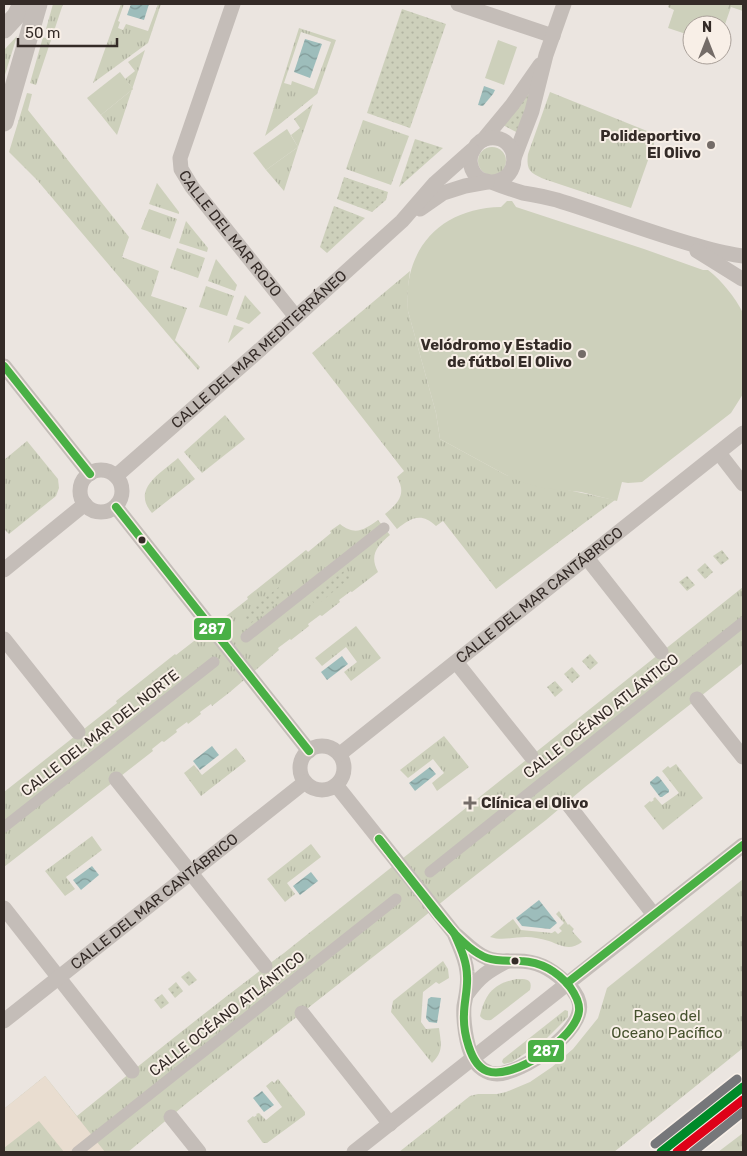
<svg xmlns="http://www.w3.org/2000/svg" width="747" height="1156" viewBox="0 0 747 1156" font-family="Rubik,sans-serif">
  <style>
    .grass { fill: url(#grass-tufts); fill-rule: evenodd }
    .garden { fill: url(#garden-dots) }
    .pitch { fill: #cdd0bb }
    .plaza { fill: #e9ddd0 }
    .water { fill: url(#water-waves) }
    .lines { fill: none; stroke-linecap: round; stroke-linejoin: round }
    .pedestrian { stroke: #c4bdb8; stroke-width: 11 }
    .minor { stroke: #c4bdb8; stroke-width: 15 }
    .tertiary { stroke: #c4bdb8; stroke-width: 19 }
    .bus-1-casing { stroke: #f8efe7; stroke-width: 11 }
    .bus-1 { stroke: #49b045; stroke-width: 8 }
    .rail-1-casing { stroke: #f8efe7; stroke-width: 12 }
    .rail-2-casing { stroke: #f8efe7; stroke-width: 12 }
    .rail-3-casing { stroke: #f8efe7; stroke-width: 12 }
    .rail-4-casing { stroke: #f8efe7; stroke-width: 12 }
    .rail-1 { stroke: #008a29; stroke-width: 9 }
    .rail-2 { stroke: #de0118; stroke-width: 9 }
    .rail-3 { stroke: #76777a; stroke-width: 9 }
    .rail-4 { stroke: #76777a; stroke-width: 9 }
    .poi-dot { fill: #746c68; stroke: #f8efe7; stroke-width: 2 }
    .bus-dot { fill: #342b27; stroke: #f8efe7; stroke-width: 2 }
    .labels { text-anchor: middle; stroke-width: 4; stroke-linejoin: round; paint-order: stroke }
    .poi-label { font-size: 15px; font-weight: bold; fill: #342b27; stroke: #f8efe7; text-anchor: end }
    .street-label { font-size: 15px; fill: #342b27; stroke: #f8efe7 }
    .park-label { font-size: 15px; fill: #45512d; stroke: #f8efe7 }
    .line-badge { stroke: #f8efe7; stroke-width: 2 }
    .badge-label { font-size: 14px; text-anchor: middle; font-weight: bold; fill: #fff }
  </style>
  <defs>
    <pattern id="grass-tufts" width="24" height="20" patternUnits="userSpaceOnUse" patternTransform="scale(1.25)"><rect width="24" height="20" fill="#cdd0bb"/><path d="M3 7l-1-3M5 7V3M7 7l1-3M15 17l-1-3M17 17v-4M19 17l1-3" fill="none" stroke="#b1b3a1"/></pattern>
    <pattern id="garden-dots" width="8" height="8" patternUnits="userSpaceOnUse" patternTransform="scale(1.25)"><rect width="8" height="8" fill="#cdd0bb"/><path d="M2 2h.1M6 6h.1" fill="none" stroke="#b1b3a1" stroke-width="1.8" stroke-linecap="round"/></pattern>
    <pattern id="water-waves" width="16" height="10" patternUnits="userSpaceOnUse" patternTransform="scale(1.25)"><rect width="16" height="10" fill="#9dbdbb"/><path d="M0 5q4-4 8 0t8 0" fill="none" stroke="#819a98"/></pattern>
  </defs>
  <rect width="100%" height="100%" fill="#ebe5e0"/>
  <g class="grass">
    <path d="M53 4H63L54 31 46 29Z"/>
    <path d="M121 4H124L118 21 120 22 118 28 123 30 126 24 148 31 158 4H161L148 43 93 83Z"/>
    <path d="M669 4H743V11L731 7 722 33V25H692V36L668 28 674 10 668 7Z"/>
    <path d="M299 28 336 40 317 94 265 136ZM301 32 331 42 314 89 292 81 291 85 284 83Z"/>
    <path d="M17 36 4 78V50Z"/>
    <path d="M43 37 51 40 36 85 30 83Z"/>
    <path d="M145 50 117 135 101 115 133 89 125 79 135 71 128 62Z"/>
    <path d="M550 92 657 135 631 208 544 179C530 173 526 170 528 154Z"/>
    <path d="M27 93 32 94 28 110 129 237 122 257 159 271 151 296 187 308 175 340 200 367 198 370 37 180 9 152Z"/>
    <path d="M313 104 298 147 284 191 266 170 298 147 291 135 300 128 294 119Z"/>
    <path d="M363 120 409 136 391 185 346 169Z"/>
    <circle cx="492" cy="161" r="14"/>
    <path d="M157 183 179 212V214L149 204Z"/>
    <path d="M149 209 177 219 170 239 141 229Z"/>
    <path d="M186 221 208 248 207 252 179 243Z"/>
    <path d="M177 248 205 258 198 278 170 268Z"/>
    <path d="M216 259 237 285 235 291 208 281Z"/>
    <path d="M410 271C408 285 407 297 408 311L436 413 440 439 506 475 563 489 615 500 496 589 443 521 436 526C421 512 411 518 397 529L385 514C398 503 407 495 397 477L404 471 312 353Z"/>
    <path d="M206 286 234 296 227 316 199 307Z"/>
    <path d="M245 295 261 313 249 324 236 319Z"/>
    <path d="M234 325 244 328 228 343Z"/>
    <path d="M225 415 245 439 202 473 184 452Z"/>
    <path d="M27 441 58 479 59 488 56 496 9 534 4 529V460Z"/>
    <path d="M178 458 195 479 152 513C131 489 161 473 178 458Z"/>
    <path d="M378 520 390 535C377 546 369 555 378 572L352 592 351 591 339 600 340 602 322 616 320 615 308 624 309 626 291 640 290 639 278 648 279 650 230 692 212 706 211 704 200 712 201 714 188 724 187 722 176 730 177 732 164 742 162 741 152 749 153 751 4 867V792L117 703 116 701 175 654 176 655 248 599 247 597 306 550 308 552 331 533 330 531 340 524C355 536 364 530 378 520Z"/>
    <path d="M743 587V663L585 787 546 820 453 893 415 924 187 1103 128 1152H4V1109L45 1076 77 1116C145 1061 213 1005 284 953Z"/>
    <path d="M356 626 381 658 351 681 344 672 357 662 346 647 322 666 315 658Z"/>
    <path d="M444 736 469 767 437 791 432 783 444 773 433 759 408 778 400 770Z"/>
    <path d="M236 748 246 761 201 796 184 773 194 765 202 775Z"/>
    <path d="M676 764 703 798 663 830 644 806 650 801 651 802 654 800 653 799 655 797 662 805 679 793 662 771 668 766 670 768Z"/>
    <path d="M92 836 102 850 66 877 75 889 65 896 45 871Z"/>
    <path d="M311 844 321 857 287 883 295 894 285 902 267 879Z"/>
    <path d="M743 879V1048L614 1152H399L470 1096 478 1094H497L506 1092 530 1082 552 1067 573 1049 598 1018 607 988Z"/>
    <path d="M559 911 568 925 569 924 574 929 572 931 582 942C570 951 562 946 549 941 542 939 533 937 526 937 514 937 502 941 490 937L513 919 521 930 552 933 555 931 558 934 562 931 559 928 564 923 556 914Z"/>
    <path d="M443 961 448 969 449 978 439 984 436 982 423 992 421 1022 426 1029 439 1028C441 1044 444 1051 432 1063L391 1012 393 1001Z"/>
    <path d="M517 979C526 979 533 979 530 990L491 1020C486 1021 483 1020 480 1016 485 993 495 983 517 979Z"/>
    <path d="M565 1010 568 1011V1017L544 1041 512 1062 504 1064 502 1062 503 1059Z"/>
    <path d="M278 1079 305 1112V1115L267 1143H263L247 1121 253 1116 254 1117 257 1115 256 1114 259 1113 266 1120 282 1107 266 1086 272 1081 274 1083Z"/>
    <path d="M743 1133V1152H718Z"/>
  </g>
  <g class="garden">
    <path d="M402 9 446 24 410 128 367 113Z"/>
    <path d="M532 84 520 134 501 124Z"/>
    <path d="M415 139 443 148 399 187Z"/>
    <path d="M344 177 388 192 386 200 372 212 337 199Z"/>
    <path d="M334 206 365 218 327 253 320 247Z"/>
    <path d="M722 550 729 559 721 565 713 556Z"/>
    <path d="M705 563 713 572 705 579 697 570Z"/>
    <path d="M345 570 351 577 316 606 310 598Z"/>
    <path d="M687 576 695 585 687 591 679 582Z"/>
    <path d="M279 587 286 596 250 624 243 615Z"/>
    <path d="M590 654 598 663 590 670 582 661Z"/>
    <path d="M572 667 580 676 572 683 564 674Z"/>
    <path d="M555 681 563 690 555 697 547 687Z"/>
    <path d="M189 971 197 980 189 986 181 977Z"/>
    <path d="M176 982 183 991 175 998 168 989Z"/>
    <path d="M162 994 169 1003 161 1009 154 1000Z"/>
  </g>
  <g class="pitch">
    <path d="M679 4H723L728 5 722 25H692V33L672 27Z"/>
    <path d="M498 40 517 47 504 85 485 78Z"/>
    <path d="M120 72 133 89 101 115 87 98Z"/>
    <path d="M287 129 298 147 266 170 253 153Z"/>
    <path d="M507 201H512L516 207 644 249 703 270H708C722 281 735 297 743 313V394L731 413 642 482 628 483 622 482 617 501 581 492 543 488 524 483 506 475 440 439 436 413 408 311C402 250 440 208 501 207Z"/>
  </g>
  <path class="plaza" d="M45 1076 105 1152H64L39 1121 4 1148V1109Z"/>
  <g class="water">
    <path d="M131 4H149L144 20 127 15Z"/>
    <path d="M305 39 322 44 310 78 294 72Z"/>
    <path d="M484 86 495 90 493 94 483 106 478 105Z"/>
    <path d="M342 656 348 664 327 680 321 672Z"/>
    <path d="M212 746 219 755 200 770 193 761Z"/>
    <path d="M430 767 436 774 415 791 409 783Z"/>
    <path d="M657 776 659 777 669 790V792L662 797H660L650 784V782Z"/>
    <path d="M92 866 99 875 81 890 73 880Z"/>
    <path d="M311 872 318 881 300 895 293 886Z"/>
    <path d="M539 900 557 923 550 929 522 926 516 918Z"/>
    <path d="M431 997 441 998 437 1023 429 1022 426 1018 428 999Z"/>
    <path d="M262 1091 274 1105 264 1112 253 1098Z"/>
  </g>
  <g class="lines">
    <g class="pedestrian">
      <path d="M246 637 384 528"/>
      <path d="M4 827 214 662"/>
      <path d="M430 872 743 622"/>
      <path d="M77 1152 396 899"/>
    </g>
    <g class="minor">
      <path id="s1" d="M233 4 180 158 181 169 192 187 296 317"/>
      <path d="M458 4 553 36"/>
      <path d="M483 140 512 105 540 65"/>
      <path d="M514 158 532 111 546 55 564 4"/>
      <path d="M492 182C524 179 519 134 489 138 482 139 477 143 474 149 467 158 470 172 480 179 485 182 490 181 494 183 504 187 513 190 523 193 535 195 546 197 557 200 602 214 646 231 691 244 709 249 725 254 743 256"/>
      <path d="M420 209 443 193 465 186 487 182"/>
      <path d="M697 251 742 279"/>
      <path d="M4 366 90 474"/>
      <path d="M719 453 743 484"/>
      <circle cx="101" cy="491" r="21"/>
      <path id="s2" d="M116 476 254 355 402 221 435 183 472 150"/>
      <path d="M116 507 309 751"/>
      <path d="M587 558 661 652"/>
      <path d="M4 570 85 504"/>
      <path d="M4 639 78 732"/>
      <path d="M456 662 531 756"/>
      <path d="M697 699 743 757"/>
      <circle cx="322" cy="768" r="22"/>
      <path id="s3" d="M340 754 743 433"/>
      <path d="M116 779 265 966"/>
      <path d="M336 785 454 933C464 941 474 953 487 958 496 962 507 961 517 961 537 961 550 968 564 981 570 986 577 994 579 1002 587 1030 521 1074 497 1074 487 1074 477 1067 473 1058 466 1045 463 1020 464 1006 466 995 469 984 467 972 466 958 459 946 454 933"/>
      <path d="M567 803 654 915"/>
      <path d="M4 908 132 1071"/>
      <path d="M467 994C480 976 488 971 507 961"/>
      <path d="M302 1013 390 1124"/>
      <path id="s4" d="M4 1021 305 782"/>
      <path d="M171 1117 199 1152"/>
      <path d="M354 1152 743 845"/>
    </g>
    <g class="tertiary">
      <path d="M4 29 16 16 22 4"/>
      <path d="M4 122 38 4"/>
    </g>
    <defs>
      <g id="bus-1">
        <path d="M4 366 90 474"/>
        <path d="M116 507 309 751"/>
        <path d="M379 839 454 933"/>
        <path d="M379 839 438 915 454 933"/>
        <path d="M454 933C463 942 474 953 487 958 498 962 510 960 521 961 541 962 558 972 570 987 575 994 580 1002 579 1011 576 1038 513 1081 487 1071 470 1065 463 1031 464 1014 464 1002 468 989 467 976 467 961 460 947 454 933Z"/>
        <path d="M567 983 743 845"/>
      </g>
    </defs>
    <use href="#bus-1" class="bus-1-casing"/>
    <use href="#bus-1" class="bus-1"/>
    <defs>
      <path id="rail-1" d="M661 1152 743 1087"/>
      <path id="rail-2" d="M677 1152 743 1100"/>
      <path id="rail-3" d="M655 1144 737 1079"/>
      <path id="rail-4" d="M693 1152 743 1112"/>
    </defs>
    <use href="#rail-1" class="rail-1-casing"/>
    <use href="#rail-2" class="rail-2-casing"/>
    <use href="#rail-3" class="rail-3-casing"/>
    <use href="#rail-4" class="rail-4-casing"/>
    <use href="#rail-1" class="rail-1"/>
    <use href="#rail-2" class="rail-2"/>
    <use href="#rail-3" class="rail-3"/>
    <use href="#rail-4" class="rail-4"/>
  </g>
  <g class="poi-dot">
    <circle cx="711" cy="145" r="5"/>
    <circle cx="582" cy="354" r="5"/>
    <path d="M467.5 795.5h5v5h5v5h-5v5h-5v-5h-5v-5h5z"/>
  </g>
  <g class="bus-dot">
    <circle cx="142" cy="540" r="4.5"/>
    <circle cx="515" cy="961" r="4.5"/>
  </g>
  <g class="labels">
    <g class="poi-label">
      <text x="701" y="141">Polideportivo<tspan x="701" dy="17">El Olivo</tspan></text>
      <text x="572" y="350">Velódromo y Estadio<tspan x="572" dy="17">de fútbol El Olivo</tspan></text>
      <text x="481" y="808" text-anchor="start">Clínica el Olivo</text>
    </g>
    <g class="street-label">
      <text dy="5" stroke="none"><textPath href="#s1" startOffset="255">CALLE DEL MAR ROJO</textPath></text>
      <text dy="5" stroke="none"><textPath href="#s2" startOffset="191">CALLE DEL MAR MEDITERRÁNEO</textPath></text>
      <text dy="5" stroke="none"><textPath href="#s3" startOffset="255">CALLE DEL MAR CANTÁBRICO</textPath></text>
      <text transform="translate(601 716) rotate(-38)" y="5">CALLE OCÉANO ATLÁNTICO</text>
      <text transform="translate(100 733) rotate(-38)" y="5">CALLE DEL MAR DEL NORTE</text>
      <text dy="5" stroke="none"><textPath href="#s4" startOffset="192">CALLE DEL MAR CANTÁBRICO</textPath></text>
      <text transform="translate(227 1014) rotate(-38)" y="5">CALLE OCÉANO ATLÁNTICO</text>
    </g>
    <g class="park-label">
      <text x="667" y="1021">Paseo del<tspan x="667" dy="17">Oceano Pacífico</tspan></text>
    </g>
  </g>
  <g class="line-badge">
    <rect x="193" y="617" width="39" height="24" rx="5" fill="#49b045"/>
    <rect x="527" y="1039" width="38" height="24" rx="5" fill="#49b045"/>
  </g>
  <g class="badge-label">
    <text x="212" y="634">287</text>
    <text x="546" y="1056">287</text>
  </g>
  <rect width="747" height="1156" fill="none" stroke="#342b27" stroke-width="10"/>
  <g transform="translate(707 40)"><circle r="24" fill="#f8efe7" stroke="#aaa19a"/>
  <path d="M0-4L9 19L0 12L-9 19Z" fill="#746c68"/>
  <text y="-8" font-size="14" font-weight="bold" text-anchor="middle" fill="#342b27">N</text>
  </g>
  <path d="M18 38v8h99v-8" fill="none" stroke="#342b27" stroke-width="2.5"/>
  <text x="25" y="38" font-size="15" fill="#342b27" stroke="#f8efe7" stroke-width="4" paint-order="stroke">50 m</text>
</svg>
